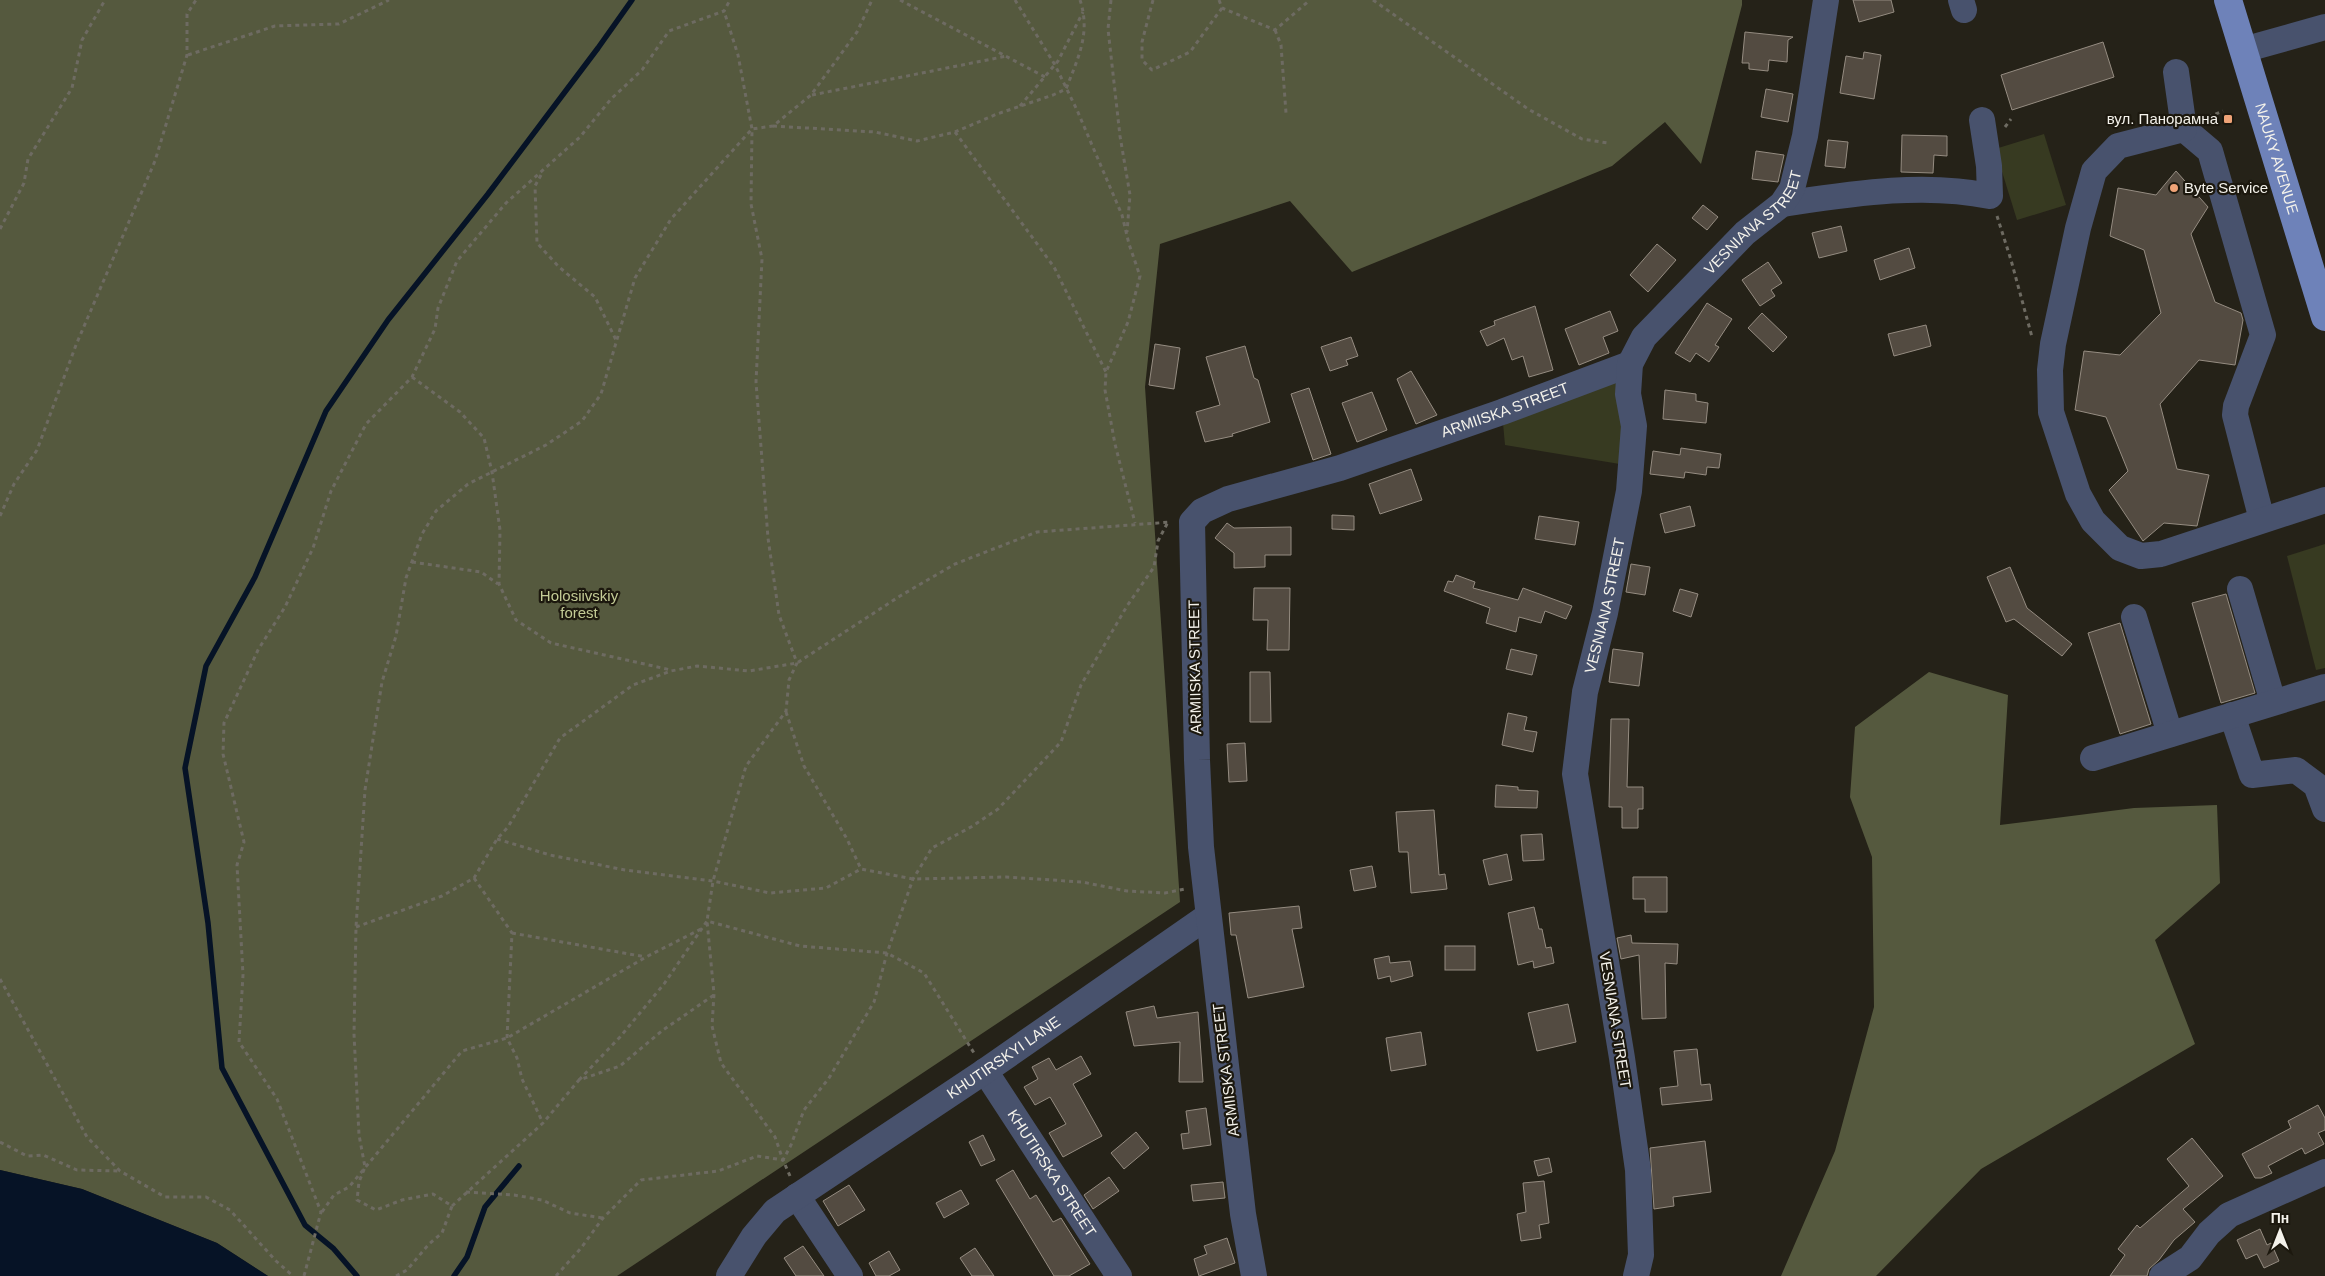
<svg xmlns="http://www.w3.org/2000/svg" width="2325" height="1276" viewBox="0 0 2325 1276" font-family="Helvetica,sans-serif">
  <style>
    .green { fill: #373a21 }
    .forest { fill: #55593e }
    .water { fill: #061326 }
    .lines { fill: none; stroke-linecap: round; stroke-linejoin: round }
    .stream { stroke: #061326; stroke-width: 5.5 }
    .building { fill: #534b41; stroke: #958c81 }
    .path { stroke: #6e6b62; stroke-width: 3; stroke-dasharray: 4 4; stroke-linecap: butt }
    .minor { stroke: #48526d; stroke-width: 26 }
    .major { stroke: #6e82b9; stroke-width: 28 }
    .poi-dot { fill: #efa377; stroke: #1c180e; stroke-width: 2 }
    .labels { text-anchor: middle; stroke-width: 4.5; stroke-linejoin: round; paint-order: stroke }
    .poi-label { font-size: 15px; fill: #f4f2eb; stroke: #1c180e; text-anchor: end }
    .street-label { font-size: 15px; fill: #f4f2eb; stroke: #1c180e }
    .park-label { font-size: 15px; fill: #c4cc96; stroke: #1c180e }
  </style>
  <rect width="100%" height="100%" fill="#252218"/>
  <g class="green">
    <path d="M2044 134 2066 205 2017 220 1995 149Z"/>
    <path d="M1605 373 1628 394 1632 466 1505 445 1502 412Z"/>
    <path d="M2325 544V668L2316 670 2287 556Z"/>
  </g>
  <g class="forest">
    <path d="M0 0H1742V5L1701 164 1665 122 1612 166 1352 272 1290 201 1160 244 1145 387 1180 902 617 1276H268L217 1243 82 1189 0 1170Z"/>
    <path d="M1929 672 2008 695 2000 825 2134 808 2217 805 2220 883 2155 940 2195 1044 1981 1169 1876 1276H1781L1835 1151 1874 1007 1872 857 1850 797 1855 727Z"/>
  </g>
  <path class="water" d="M0 1170 82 1189 217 1243 268 1276H0Z"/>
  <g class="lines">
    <g class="stream">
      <path d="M357 1276 333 1248 305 1225 222 1068 208 923 185 768 206 666 255 577 326 411 388 320 488 194 598 48 632 0"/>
      <path d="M454 1276 467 1257 485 1207 519 1166"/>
    </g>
  </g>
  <g class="building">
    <path d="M1853 0H1891L1894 12 1859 22Z"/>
    <path d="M1745 32 1793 37 1788 40 1787 62 1769 60 1768 71 1749 69V63H1742Z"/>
    <path d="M2103 42 2114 77 2012 110 2001 75Z"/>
    <path d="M1864 52 1881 55 1874 99 1840 93 1846 56 1863 59Z"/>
    <path d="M1766 89 1793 94 1788 122 1761 117Z"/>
    <path d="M1902 135 1947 136V156L1934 155 1933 173 1901 172Z"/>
    <path d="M1828 140 1848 142 1845 168 1825 166Z"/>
    <path d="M1756 151 1784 155 1778 182 1752 179Z"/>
    <path d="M2176 171 2208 207 2191 234 2215 302 2241 313 2243 320 2235 365 2199 360 2160 404 2177 469 2209 475 2197 526 2164 523 2143 541 2109 490 2128 471 2106 417 2075 410 2084 351 2120 355 2161 313 2144 250 2110 236 2118 188 2156 195Z"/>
    <path d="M1703 205 1718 217 1707 230 1692 218Z"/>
    <path d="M1841 226 1847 251 1819 258 1812 233Z"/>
    <path d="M1657 244 1676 260 1648 292 1630 275Z"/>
    <path d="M1909 248 1915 268 1880 280 1874 260Z"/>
    <path d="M1768 262 1782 283 1771 290 1775 296 1760 306 1742 280Z"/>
    <path d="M1707 303 1732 319 1715 345 1719 347 1709 362 1696 353 1690 362 1675 353Z"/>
    <path d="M1535 306 1553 370 1529 377 1523 356 1512 360 1504 338 1487 346 1480 331 1495 325 1494 321Z"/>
    <path d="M1610 311 1618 331 1603 337 1609 353 1579 365 1565 329Z"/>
    <path d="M1762 313 1787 337 1773 352 1748 328Z"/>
    <path d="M1926 325 1931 346 1894 356 1888 334Z"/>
    <path d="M1351 337 1358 356 1346 360 1348 365 1330 371 1321 347Z"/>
    <path d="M1155 344 1180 348 1174 389 1149 385Z"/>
    <path d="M1245 346 1254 378 1258 380 1270 422 1232 434 1233 436 1205 442 1196 412 1220 405 1206 357Z"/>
    <path d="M1411 371 1437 415 1416 424 1397 379Z"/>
    <path d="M1309 388 1331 454 1313 460 1291 394Z"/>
    <path d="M1665 390 1696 394V401L1708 403 1706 423 1663 419Z"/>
    <path d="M1372 392 1387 430 1357 442 1342 403Z"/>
    <path d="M1681 448 1721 454 1719 468 1707 467 1706 475 1685 472 1684 478 1650 474 1653 451 1680 455Z"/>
    <path d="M1411 469 1422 500 1380 514 1369 484Z"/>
    <path d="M1690 506 1695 526 1665 533 1660 514Z"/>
    <path d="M1332 515 1354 516V530L1332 529Z"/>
    <path d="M1539 516 1579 522 1575 545 1535 539Z"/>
    <path d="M1227 523 1234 528 1291 527V555H1265V567L1234 568V553L1215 538Z"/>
    <path d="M1631 564 1650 567 1645 595 1626 592Z"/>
    <path d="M2010 567 2027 608 2072 644 2062 656 2014 619 2006 622 1987 577Z"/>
    <path d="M1456 575 1475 582 1473 588 1518 600 1523 588 1572 606 1566 619 1545 611 1541 623 1519 617 1516 632 1486 623 1490 608 1444 591 1448 581 1453 582Z"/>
    <path d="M1254 588H1290L1289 650H1267L1268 620H1253Z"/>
    <path d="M1680 589 1698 594 1691 617 1673 611Z"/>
    <path d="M2226 594 2255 693 2221 703 2192 603Z"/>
    <path d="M2120 623 2151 724 2120 734 2088 633Z"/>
    <path d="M1511 649 1537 655 1532 675 1506 669Z"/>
    <path d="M1613 649 1643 653 1639 686 1609 682Z"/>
    <path d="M1250 672H1270L1271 722H1250Z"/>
    <path d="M1508 713 1527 717 1524 730 1537 732 1533 752 1502 745Z"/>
    <path d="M1611 719H1629L1627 787H1643V809H1638V828H1622V807H1609Z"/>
    <path d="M1245 743 1247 781 1229 782 1227 744Z"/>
    <path d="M1496 785 1518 787V790L1538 791 1537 808 1495 807Z"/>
    <path d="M1434 810 1439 875 1445 874 1447 889 1411 893 1408 852H1399L1396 812Z"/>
    <path d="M1542 834 1544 860 1523 861 1521 835Z"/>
    <path d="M1507 854 1512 880 1489 885 1483 860Z"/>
    <path d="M1372 866 1376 887 1354 891 1350 870Z"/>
    <path d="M1633 877H1667V912H1645V899H1633Z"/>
    <path d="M1299 906 1302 928 1292 929 1304 987 1248 998 1236 935H1231L1229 913Z"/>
    <path d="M1534 907 1539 929H1542L1546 948 1551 947 1554 963 1534 968 1533 961 1518 965 1508 913Z"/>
    <path d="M1631 935 1632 943 1678 944 1677 964 1665 963 1666 1018 1642 1019 1639 955 1621 959 1617 938Z"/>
    <rect x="1445" y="946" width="30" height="24"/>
    <path d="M1389 956 1390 963 1410 961 1413 976 1391 982 1390 976 1378 979 1374 959Z"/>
    <path d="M1568 1004 1576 1042 1537 1051 1528 1013Z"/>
    <path d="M1154 1006 1157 1018 1198 1012 1203 1082H1179L1180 1042 1134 1046 1126 1012Z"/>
    <path d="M1421 1032 1426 1065 1391 1071 1386 1038Z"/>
    <path d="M1697 1049 1701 1085 1710 1084 1712 1100 1662 1105 1660 1088 1678 1086 1674 1051Z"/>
    <path d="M1081 1056 1091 1074 1073 1084 1102 1136 1063 1157 1049 1133 1066 1124 1050 1097 1035 1105 1024 1087 1038 1079 1032 1067 1049 1058 1056 1070Z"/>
    <path d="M2318 1105 2325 1118V1130L2318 1133 2324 1144 2305 1154 2302 1148 2268 1166 2272 1173 2261 1178H2255L2242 1154 2291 1128 2288 1121Z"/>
    <path d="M1206 1108 1211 1145 1183 1149 1181 1134 1189 1133 1186 1111Z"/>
    <path d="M1136 1132 1149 1148 1124 1169 1111 1153Z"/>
    <path d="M983 1135 995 1160 981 1166 969 1142Z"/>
    <path d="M2192 1138 2223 1176 2183 1209 2195 1222 2174 1240 2159 1260 2149 1269 2147 1276H2110L2125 1255 2118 1249 2137 1225 2140 1228 2189 1186 2167 1159Z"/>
    <path d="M1705 1141 1711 1192 1673 1197 1674 1206 1654 1209 1650 1148Z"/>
    <path d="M1549 1158 1552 1172 1538 1176 1534 1161Z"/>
    <path d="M1013 1170 1030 1199 1036 1195 1053 1222 1061 1218 1090 1264 1069 1276H1054L996 1180Z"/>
    <path d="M1109 1177 1119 1191 1093 1209 1084 1195Z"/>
    <path d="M1544 1181 1549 1223 1539 1225 1541 1238 1521 1241 1517 1214 1526 1212 1523 1183Z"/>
    <path d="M1223 1182 1225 1198 1193 1201 1191 1185Z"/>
    <path d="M849 1185 865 1210 838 1226 823 1201Z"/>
    <path d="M961 1190 969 1204 944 1218 936 1203Z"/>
    <path d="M2260 1229 2267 1245 2271 1243 2279 1261 2264 1268 2257 1254 2246 1259 2237 1240Z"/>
    <path d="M1227 1238 1235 1263 1199 1276 1194 1259 1207 1254 1204 1246Z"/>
    <path d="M803 1246 824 1276H796L784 1258Z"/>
    <path d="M975 1248 994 1276H972L960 1258Z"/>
    <path d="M889 1251 900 1270 889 1276H876L869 1263Z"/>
  </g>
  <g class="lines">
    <g class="path">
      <path d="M900 0 1045 77"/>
      <path d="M1015 0 1055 65 1077 110 1122 215 1129 244 1140 276 1128 322 1106 372 1105 390 1115 444 1135 523"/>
      <path d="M1111 0 1108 29 1120 136 1130 195 1127 232"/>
      <path d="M1153 0 1142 42V60L1152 70 1190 52 1222 8"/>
      <path d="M1219 0 1222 8 1275 30 1310 0"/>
      <path d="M1373 0 1528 109 1582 139 1608 143"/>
      <path d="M1275 30 1281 45 1286 113"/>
      <path d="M188 55 275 26 339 24 389 0"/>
      <path d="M812 95 1007 56"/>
      <path d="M1020 106 1058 61 1083 12"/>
      <path d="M2208 117 2223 111"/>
      <path d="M773 126 875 132 917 141 955 132 997 114 1053 95 1066 89C1078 58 1091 33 1080 0"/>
      <path d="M2005 127 2011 119"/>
      <path d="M955 132 1054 267 1106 372"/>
      <path d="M541 175 535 186 537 243 559 267 595 297 617 342"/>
      <path d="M1997 216 2011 260 2032 337"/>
      <path d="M0 229 24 183 28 159 72 88 82 40 105 0"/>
      <path d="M412 377 460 412 484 438 492 472 500 530 499 584 516 620 551 643 671 670"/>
      <path d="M0 516 14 484 37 450 76 345 155 161 187 55V14L196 0"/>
      <path d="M412 562 481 572 498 584"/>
      <path d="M786 712 804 766 847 839 861 869"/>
      <path d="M497 839 550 855 625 870 713 881 770 893 826 888 861 869 913 879 1006 877 1082 882 1127 891 1165 893 1185 889"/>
      <path d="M474 878 512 933 507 1038 517 1058 522 1079 543 1123"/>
      <path d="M356 927 442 896 474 878 497 839 508 827 560 738 633 685 671 671 697 666 749 671 797 663 900 596 955 564 1037 532 1171 522"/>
      <path d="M512 933 646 957"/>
      <path d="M0 979 87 1137 120 1171 165 1197H206L230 1210 276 1261 293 1276"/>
      <path d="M579 1080 620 1037 664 984 707 921 800 946 887 953 924 973 974 1053"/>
      <path d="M0 1142 27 1156 43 1155 77 1170 120 1171"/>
      <path d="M790 1176 783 1160 791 1145 804 1110 829 1078 874 1002 887 953 913 879 932 848 971 827 998 809 1061 742 1081 685 1127 606 1154 567 1158 541 1168 522"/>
      <path d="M466 1192 514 1195 542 1200 570 1213 603 1218"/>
      <path d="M452 1206 543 1123 579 1080 620 1066 663 1030 714 995"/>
      <path d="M322 1212 334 1195 349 1187 462 1051 507 1038 646 957 701 929"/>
      <path d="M304 1276 321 1212 277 1099 239 1042 243 975 237 865 244 842 223 754 224 723 258 650 285 607 313 548 331 491 366 424 412 377 435 329 438 308 457 261 506 203 580 137 611 99 642 70 669 31 724 11 730 0"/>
      <path d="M396 1276 407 1270 429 1244 442 1233 452 1206 433 1194 402 1200 376 1210 357 1200 359 1182 365 1167 359 1135 354 1034 356 927 365 790 382 682 396 636 406 578 422 534 436 511 468 484 546 445 582 421 601 394 635 278 671 219 752 129 773 126 811 95 857 32 872 0"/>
      <path d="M556 1276 581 1248 603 1218 641 1180 718 1171 757 1156 783 1160 775 1137 721 1063 712 1026 714 994 707 921 713 881 746 766 786 711 789 680 797 663 779 615 768 538 756 382 762 259 751 204 752 129 738 55 724 11"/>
    </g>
    <g class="minor">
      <path d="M1961 0 1964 10"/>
      <path d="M2243 50 2325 27"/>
      <path d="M2176 72 2184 129 2210 151 2263 335 2236 406 2235 415 2262 520"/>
      <path d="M2184 129 2118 146 2094 171 2078 228 2053 344 2050 370 2051 412 2078 494 2093 521 2120 548 2141 556 2161 554 2325 500"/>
      <path d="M1782 204C1850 194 1922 182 1990 196L1989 166 1982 120"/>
      <path d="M2240 589 2273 702"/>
      <path d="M2134 617 2170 734"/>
      <path d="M2232 715 2252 775 2296 770 2316 785 2325 809"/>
      <path d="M2093 758 2325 687"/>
      <path id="s1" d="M985 1071 1119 1276"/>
      <path d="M797 1196 850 1276"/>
      <path id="s2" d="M729 1276 754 1236 775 1211 985 1071 1208 916"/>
      <path id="s3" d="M1254 1276 1243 1214 1201 847 1197 760 1192 522 1202 511 1228 499 1340 468 1502 412 1630 364"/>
      <path id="s4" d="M1636 1276 1641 1255 1638 1170 1622 1058 1575 774 1585 692 1605 613 1629 491 1634 426 1628 394 1630 364 1644 337 1745 233 1782 204 1792 189 1805 136 1826 0"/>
      <path d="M2162 1276 2190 1258 2209 1233 2229 1215 2325 1172"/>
    </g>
    <path class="major" id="s5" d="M2228 0 2325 317"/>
  </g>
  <g class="poi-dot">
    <rect x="2223" y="114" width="10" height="10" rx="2.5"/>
    <circle cx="2174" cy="188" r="5"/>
  </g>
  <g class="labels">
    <g class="poi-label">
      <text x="2218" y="124">вул. Панорамна</text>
      <text x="2184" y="193" text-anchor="start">Byte Service</text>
    </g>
    <g class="street-label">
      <text dy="5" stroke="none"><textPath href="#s5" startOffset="166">NAUKY AVENUE</textPath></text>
      <text dy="5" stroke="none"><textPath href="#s4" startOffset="1114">VESNIANA STREET</textPath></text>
      <text dy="5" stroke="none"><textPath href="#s3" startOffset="1092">ARMIISKA STREET</textPath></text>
      <text dy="5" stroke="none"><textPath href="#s4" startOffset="679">VESNIANA STREET</textPath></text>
      <text transform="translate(1195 667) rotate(-91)" y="5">ARMIISKA STREET</text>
      <text transform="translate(1615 1020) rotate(81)" y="5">VESNIANA STREET</text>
      <text dy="5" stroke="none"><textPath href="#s2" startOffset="355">KHUTIRSKYI LANE</textPath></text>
      <text transform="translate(1226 1070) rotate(-97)" y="5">ARMIISKA STREET</text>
      <text dy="5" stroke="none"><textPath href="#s1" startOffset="122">KHUTIRSKA STREET</textPath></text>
    </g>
    <g class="park-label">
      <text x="579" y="601">Holosiivskiy<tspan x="579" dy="17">forest</tspan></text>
    </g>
  </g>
  <g transform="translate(2280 1231)" stroke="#1c180e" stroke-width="4" paint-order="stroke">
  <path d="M0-4L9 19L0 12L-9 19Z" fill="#f4f2eb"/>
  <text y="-8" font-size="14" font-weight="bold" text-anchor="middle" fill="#f4f2eb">Пн</text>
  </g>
</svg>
